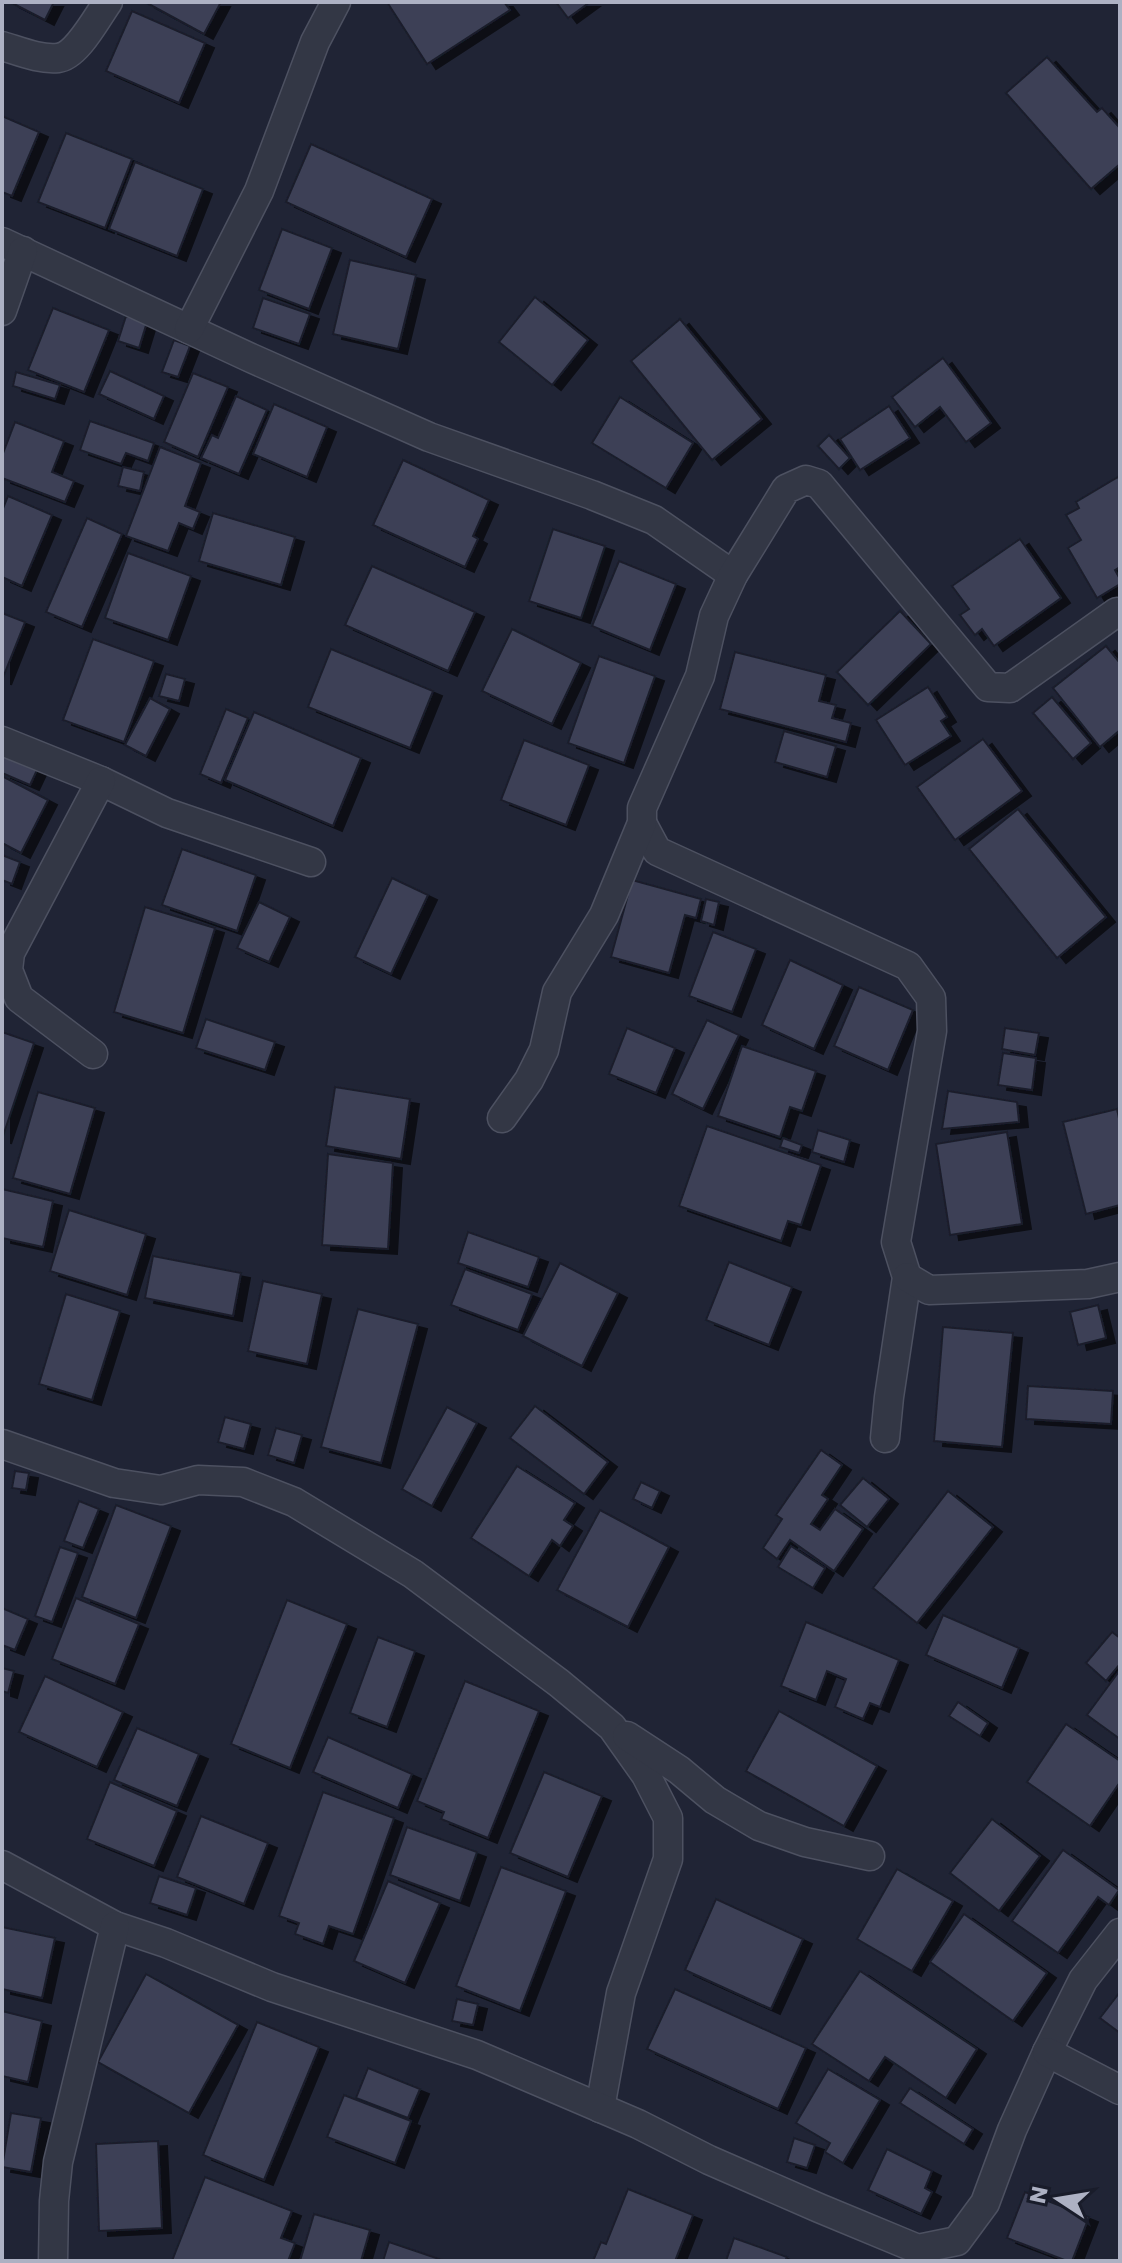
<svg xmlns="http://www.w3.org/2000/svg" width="1122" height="2263" viewBox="0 0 1122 2263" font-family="Poppins,sans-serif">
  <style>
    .building { fill: #3c4156; stroke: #1a1e2c; stroke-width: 2; filter: url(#shadow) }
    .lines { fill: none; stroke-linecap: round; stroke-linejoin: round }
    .street-casing { stroke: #4d5161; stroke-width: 31 }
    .street { stroke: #333745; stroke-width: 28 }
  </style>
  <defs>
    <filter id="shadow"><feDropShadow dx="9" dy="5" stdDeviation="0" flood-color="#0009"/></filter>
  </defs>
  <rect width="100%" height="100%" fill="#202435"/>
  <g class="building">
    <path d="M10 2H54L45 20Z"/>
    <path d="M145 2H221L204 34Z"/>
    <path d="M387 2H504L510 10 427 64Z"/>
    <path d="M556 2H590L568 18Z"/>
    <path d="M132 11 205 43 179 103 106 71Z"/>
    <path d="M1047 57 1097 112 1102 108 1120 128V164L1091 189 1006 93Z"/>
    <path d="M2 116 39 132 12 196 2 192Z"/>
    <path d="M66 133 132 159 105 228 38 202Z"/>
    <path d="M311 144 432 199 406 257 286 202Z"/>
    <path d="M135 162 203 189 177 256 109 229Z"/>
    <path d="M282 229 332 248 309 309 259 290Z"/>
    <path d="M350 260 416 275 398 349 333 334Z"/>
    <path d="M535 297 588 340 552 385 499 342Z"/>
    <path d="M263 298 310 314 299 344 253 328Z"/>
    <path d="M53 308 109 330 84 392 28 370Z"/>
    <path d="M126 316 147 322 139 348 118 341Z"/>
    <path d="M680 319 762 419 712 460 631 361Z"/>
    <path d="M174 340 190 346 178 377 162 372Z"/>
    <path d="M943 358 991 423 966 442 940 407 915 427 892 397Z"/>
    <path d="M110 371 164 396 154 419 99 394Z"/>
    <path d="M16 372 60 385 55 399 13 386Z"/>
    <path d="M193 373 228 387 198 457 164 442Z"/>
    <path d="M236 396 267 410 239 474 201 458 212 435 218 438Z"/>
    <path d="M620 397 693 443 666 488 592 443Z"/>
    <path d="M274 404 327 427 307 477 253 454Z"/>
    <path d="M889 406 910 438 860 470 840 439Z"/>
    <path d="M90 421 154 443 148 461 126 453 121 464 80 450Z"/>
    <path d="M15 422 64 441 52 472 74 481 65 502 2 478V456Z"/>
    <path d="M829 435 850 458 839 469 818 446Z"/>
    <path d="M160 447 201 463 185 506 200 512 193 529 179 523 168 551 126 536Z"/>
    <path d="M403 460 489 500 473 536 478 539 465 567 373 525Z"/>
    <path d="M123 467 144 472 140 491 118 486Z"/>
    <path d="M1118 477 1120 481V567L1115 570 1120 579V584L1097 598 1068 548 1081 540 1066 515 1079 508 1076 502Z"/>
    <path d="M8 496 52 515 22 586 2 577V511Z"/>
    <path d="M213 513 295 537 281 585 199 561Z"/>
    <path d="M87 518 122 534 82 627 46 612Z"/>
    <path d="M553 529 605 546 581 618 529 601Z"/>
    <path d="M1020 539 1061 598 994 646 982 629 975 635 960 615 969 609 952 586Z"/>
    <path d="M128 553 191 576 168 640 105 618Z"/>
    <path d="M619 561 676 584 650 650 592 626Z"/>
    <path d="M372 566 475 612 448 671 345 625Z"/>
    <path d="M900 611 931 644 868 705 837 672Z"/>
    <path d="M2 613 25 622 2 680Z"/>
    <path d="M512 629 581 663 552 724 482 691Z"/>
    <path d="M93 639 154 661 124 742 63 720Z"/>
    <path d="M1106 646 1120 663V730L1100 747 1053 688Z"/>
    <path d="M331 649 433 691 410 748 308 707Z"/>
    <path d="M735 652 826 675 819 701 836 705 832 718 851 723 846 742 720 709Z"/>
    <path d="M599 656 655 676 624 763 568 743Z"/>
    <path d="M166 674 185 679 179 701 159 696Z"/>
    <path d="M928 687 947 717 941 721 951 736 905 765 876 720Z"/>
    <path d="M1052 697 1091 743 1073 759 1033 713Z"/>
    <path d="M150 698 170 709 146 756 125 745Z"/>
    <path d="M226 709 248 718 221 783 200 774Z"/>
    <path d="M254 712 361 758 333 826 225 780Z"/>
    <path d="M784 731 836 746 827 777 775 762Z"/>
    <path d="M983 739 1022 791 955 840 917 787Z"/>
    <path d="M524 740 589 765 566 825 501 800Z"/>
    <path d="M5 753 38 768 30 785 2 773V760Z"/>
    <path d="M2 776 48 800 21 853 2 843Z"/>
    <path d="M1018 809 1106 917 1057 958 969 849Z"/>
    <path d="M182 849 256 875 237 931 162 905Z"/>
    <path d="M2 855 20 862 12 884 2 880Z"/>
    <path d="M392 878 428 895 391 974 355 957Z"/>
    <path d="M632 880 701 899 696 918 685 915 669 973 611 957Z"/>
    <path d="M706 899 719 902 714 925 701 921Z"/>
    <path d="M259 902 290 917 269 962 237 948Z"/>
    <path d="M145 907 215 928 183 1033 114 1012Z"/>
    <path d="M713 932 756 949 732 1012 689 996Z"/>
    <path d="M790 960 843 985 814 1049 762 1025Z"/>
    <path d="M859 987 913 1010 888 1070 834 1046Z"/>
    <path d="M206 1019 275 1042 265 1070 196 1048Z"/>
    <path d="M707 1020 739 1035 703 1109 672 1094Z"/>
    <path d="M627 1028 675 1048 656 1093 609 1074Z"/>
    <path d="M1005 1028 1039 1033 1035 1055 1002 1049Z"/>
    <path d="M2 1032 34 1043 2 1139Z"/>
    <path d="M742 1046 816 1071 802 1111 790 1107 780 1137 718 1116Z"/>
    <path d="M1003 1053 1036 1058 1032 1090 998 1085Z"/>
    <path d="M335 1087 410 1099 401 1159 326 1146Z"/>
    <path d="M948 1091 1017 1102 1019 1122 942 1129Z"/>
    <path d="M38 1092 95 1108 70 1194 13 1178Z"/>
    <path d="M1117 1109 1120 1123V1205L1086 1214 1063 1122Z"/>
    <path d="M707 1126 821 1165 801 1225 788 1221 781 1241 679 1206Z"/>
    <path d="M818 1130 850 1140 844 1162 812 1152Z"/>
    <path d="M1007 1132 1022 1224 950 1235 936 1144Z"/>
    <path d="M783 1138 802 1145 799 1153 780 1147Z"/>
    <path d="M328 1154 393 1163 388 1249 322 1245Z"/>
    <path d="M2 1189 53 1201 43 1247 2 1238Z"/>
    <path d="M69 1210 146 1234 127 1295 50 1271Z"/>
    <path d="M468 1232 539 1257 528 1287 458 1263Z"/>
    <path d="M153 1256 241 1273 233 1316 145 1298Z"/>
    <path d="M729 1262 792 1287 769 1345 706 1320Z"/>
    <path d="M560 1263 618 1293 582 1366 523 1336Z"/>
    <path d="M465 1269 532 1294 518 1330 451 1305Z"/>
    <path d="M263 1281 322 1294 307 1364 248 1351Z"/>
    <path d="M66 1294 120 1311 92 1400 39 1384Z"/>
    <path d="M1098 1305 1106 1338 1078 1345 1070 1312Z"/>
    <path d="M358 1309 418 1324 381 1463 321 1447Z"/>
    <path d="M943 1327 1013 1333 1002 1447 934 1441Z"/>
    <path d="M1028 1386 1113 1391 1111 1424 1026 1419Z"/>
    <path d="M535 1406 608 1462 584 1494 510 1438Z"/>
    <path d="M447 1407 477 1423 432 1506 402 1489Z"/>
    <path d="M225 1417 251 1424 244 1449 218 1442Z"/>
    <path d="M276 1428 302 1435 294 1463 268 1455Z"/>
    <path d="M821 1450 842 1465 822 1495 828 1499 811 1524 820 1530 835 1509 863 1529 834 1571 790 1540 777 1559 763 1548 782 1519 776 1515Z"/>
    <path d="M517 1466 575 1503 564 1520 573 1526 560 1546 552 1540 529 1576 471 1538Z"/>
    <path d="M15 1471 29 1473 26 1490 12 1488Z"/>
    <path d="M863 1478 889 1499 867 1527 840 1505Z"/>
    <path d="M641 1482 660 1491 652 1508 633 1499Z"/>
    <path d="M948 1491 993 1527 917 1623 873 1588Z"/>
    <path d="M79 1501 99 1509 83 1548 64 1541Z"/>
    <path d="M116 1505 171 1526 136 1618 82 1597Z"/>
    <path d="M600 1510 669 1547 628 1627 557 1590Z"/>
    <path d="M791 1546 825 1568 813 1588 778 1567Z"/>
    <path d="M60 1547 78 1553 52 1622 35 1616Z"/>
    <path d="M76 1598 139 1624 115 1684 52 1659Z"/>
    <path d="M287 1600 347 1624 290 1768 231 1744Z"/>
    <path d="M2 1608 28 1619 15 1650 2 1645Z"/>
    <path d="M943 1615 1019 1648 1002 1688 926 1655Z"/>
    <path d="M806 1622 899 1660 880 1707 870 1703 863 1719 835 1707 846 1679 827 1671 816 1700 781 1686Z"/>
    <path d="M1112 1632 1120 1638V1664L1106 1681 1086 1663Z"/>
    <path d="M378 1637 415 1651 387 1727 350 1713Z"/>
    <path d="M2 1668 14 1671 8 1693 2 1691Z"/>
    <path d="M1120 1670V1739L1087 1715Z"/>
    <path d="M45 1676 123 1712 97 1767 19 1732Z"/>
    <path d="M465 1681 539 1711 488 1838 441 1819 444 1812 417 1801Z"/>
    <path d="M958 1702 988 1723 980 1736 949 1716Z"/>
    <path d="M779 1711 877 1766 844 1826 746 1771Z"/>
    <path d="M1066 1724 1120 1761V1782L1090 1826 1027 1782Z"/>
    <path d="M137 1728 199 1754 177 1806 114 1780Z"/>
    <path d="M328 1737 412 1774 398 1808 313 1772Z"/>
    <path d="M544 1772 602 1796 568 1877 510 1853Z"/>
    <path d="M110 1782 177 1811 154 1866 87 1839Z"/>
    <path d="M323 1792 394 1818 353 1934 329 1926 323 1944 295 1934 299 1923 279 1916Z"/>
    <path d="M201 1816 268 1843 244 1904 177 1877Z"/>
    <path d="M992 1819 1040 1856 999 1911 950 1873Z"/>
    <path d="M407 1827 477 1852 460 1901 390 1875Z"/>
    <path d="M1063 1850 1119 1890 1109 1905 1098 1897 1058 1953 1012 1921Z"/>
    <path d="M501 1867 566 1891 520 2011 456 1986Z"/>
    <path d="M897 1869 953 1901 912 1971 857 1939Z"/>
    <path d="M159 1876 196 1888 187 1915 150 1903Z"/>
    <path d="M388 1881 440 1903 405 1983 354 1961Z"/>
    <path d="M716 1899 803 1939 771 2009 685 1970Z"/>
    <path d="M964 1914 1047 1973 1013 2021 930 1962Z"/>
    <path d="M2 1927 55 1938 42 1998 2 1989Z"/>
    <path d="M860 1971 977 2049 946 2098 885 2057 869 2081 812 2044Z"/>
    <path d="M146 1974 238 2025 189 2113 98 2062Z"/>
    <path d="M675 1989 806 2048 778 2109 647 2049Z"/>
    <path d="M1120 1992V2033L1100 2018Z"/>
    <path d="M457 1999 478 2004 473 2025 452 2021Z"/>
    <path d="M2 2011 42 2021 28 2082 2 2076Z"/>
    <path d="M257 2022 319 2047 264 2180 203 2155Z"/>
    <path d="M368 2068 420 2089 408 2118 356 2098Z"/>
    <path d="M828 2069 880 2100 843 2163 825 2152 830 2143 796 2123Z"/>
    <path d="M910 2088 973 2129 964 2144 900 2103Z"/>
    <path d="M344 2095 411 2121 395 2163 327 2137Z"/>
    <path d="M11 2113 41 2118 31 2172 2 2167Z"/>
    <path d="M794 2138 815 2145 807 2168 787 2162Z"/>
    <path d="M158 2141 162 2228 99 2231 96 2144Z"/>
    <path d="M887 2149 932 2171 925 2188 932 2192 921 2214 868 2190Z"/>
    <path d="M205 2177 292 2211 281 2238 295 2243 288 2261H172Z"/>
    <path d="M628 2189 693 2215 675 2261H593L601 2242 606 2244Z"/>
    <path d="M1025 2192 1089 2217 1072 2261H1067L1007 2238Z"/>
    <path d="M314 2214 370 2230 361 2261H300Z"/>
    <path d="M734 2238 787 2257 785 2261H726Z"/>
    <path d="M389 2242 445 2261H383Z"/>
  </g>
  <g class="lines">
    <defs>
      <g id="street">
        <path d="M2 46C19 51 40 60 58 58 77 56 97 17 108 2"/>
        <path d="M2 242 251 358 429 437 592 495 654 520 733 575"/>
        <path d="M2 311 23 251"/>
        <path d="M189 329 259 191 315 42 336 2"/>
        <path d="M2 741 101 781 167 813 311 862"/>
        <path d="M642 823 657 851 908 966 931 998 932 1031 896 1242 907 1277 889 1397 885 1438"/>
        <path d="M93 1054 19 998 8 970 10 953 101 781"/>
        <path d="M502 1118 529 1080 544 1050 557 992 604 915 642 823V808L700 676 714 616 733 575 786 489 806 480 819 484 988 687 1010 688 1117 612"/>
        <path d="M907 1277 929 1290 1088 1284 1120 1277"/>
        <path d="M2 1444 114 1483 161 1490 198 1480 243 1482 294 1502 413 1574 559 1683 612 1727 646 1775 668 1818V1859L621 1993 600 2108"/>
        <path d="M627 1736 679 1770 715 1800 759 1826 805 1842 870 1856"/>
        <path d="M2 1865 115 1926 166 1943 272 1987 477 2055 638 2124 709 2160 819 2208 918 2249 957 2241 985 2203 1012 2130 1047 2052 1083 1980 1120 1933"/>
        <path d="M1047 2052 1120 2090"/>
        <path d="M53 2261 54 2201 58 2162 115 1926"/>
      </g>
    </defs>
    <use href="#street" class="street-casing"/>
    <use href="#street" class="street"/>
  </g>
  <rect width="1122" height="2263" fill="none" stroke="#adb1c3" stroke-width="8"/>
  <g transform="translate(1058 2199) rotate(282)" stroke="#191c2a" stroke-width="6" paint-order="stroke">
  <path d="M0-6L14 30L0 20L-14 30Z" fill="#adb1c3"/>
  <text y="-12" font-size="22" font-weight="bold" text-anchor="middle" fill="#adb1c3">N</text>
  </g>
</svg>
